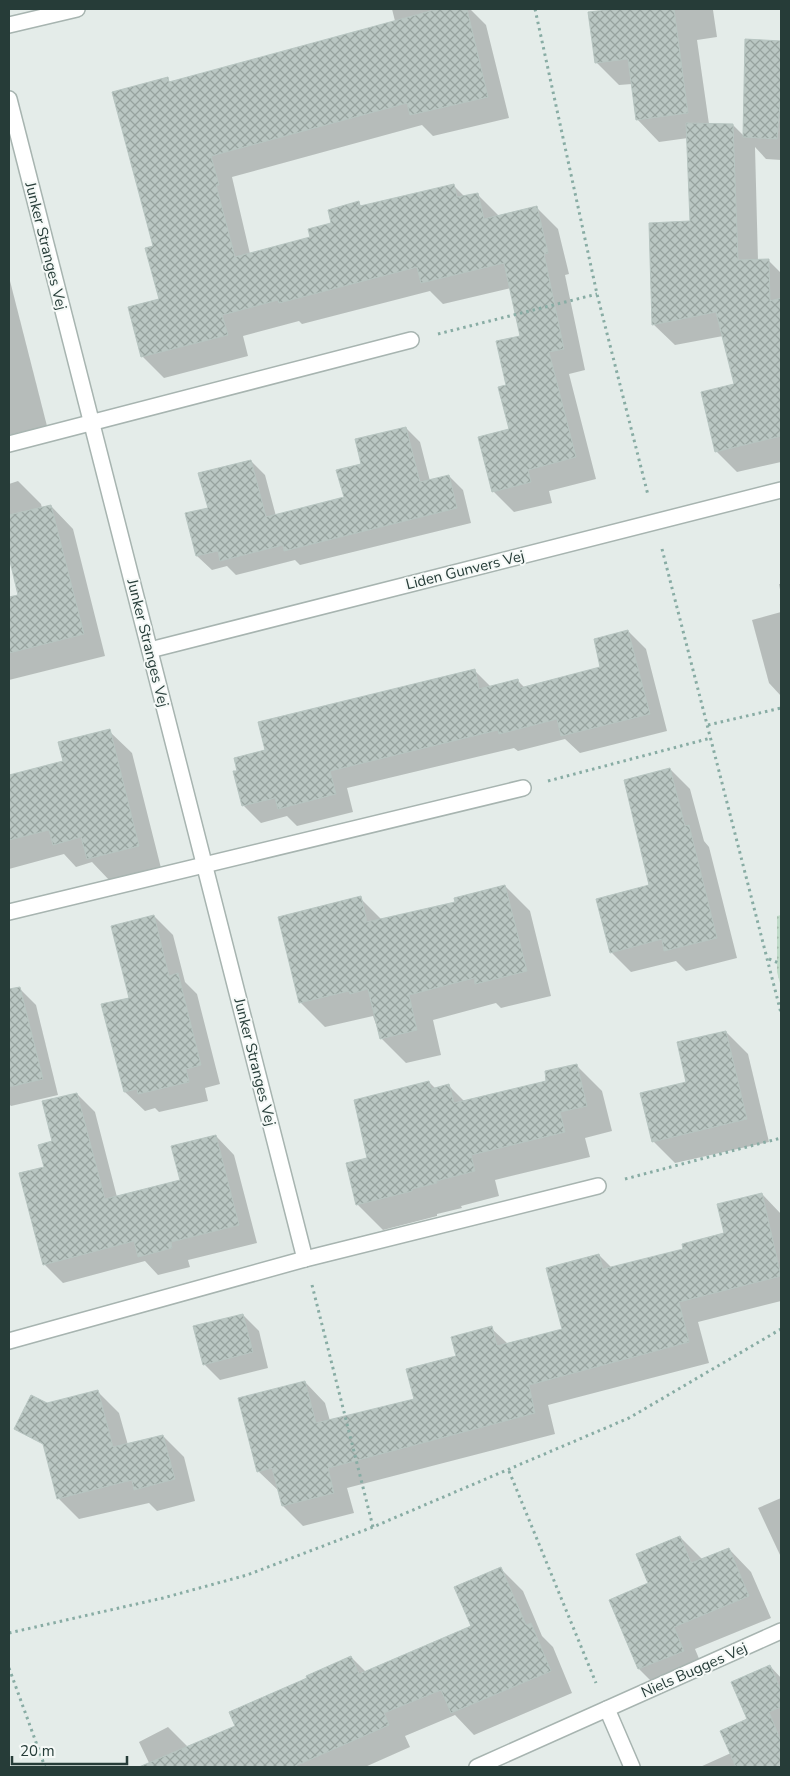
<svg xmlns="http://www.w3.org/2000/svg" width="790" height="1776" viewBox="0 0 790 1776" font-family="'Nunito Sans',sans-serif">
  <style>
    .park { fill: url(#park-dots) }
    .shadow { fill: #0003 }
    .building { fill: url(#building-cross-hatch); stroke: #b7c5c1 }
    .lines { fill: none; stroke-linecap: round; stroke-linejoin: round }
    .minor-casing { stroke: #a7b4b0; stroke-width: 18 }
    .path { stroke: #88aca4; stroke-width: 3; stroke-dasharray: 2.5 4; stroke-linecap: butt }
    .minor { stroke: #fff; stroke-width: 15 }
    .labels { text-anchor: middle; stroke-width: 4; stroke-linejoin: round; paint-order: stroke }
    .street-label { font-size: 15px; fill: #263c38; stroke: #f5f9f7 }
  </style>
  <defs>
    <pattern id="park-dots" width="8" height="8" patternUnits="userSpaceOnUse" patternTransform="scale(1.25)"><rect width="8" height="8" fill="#c0dbc9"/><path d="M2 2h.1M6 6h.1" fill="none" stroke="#a5bdad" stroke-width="1.8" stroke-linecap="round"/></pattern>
    <pattern id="building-cross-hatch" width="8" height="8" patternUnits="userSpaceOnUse" patternTransform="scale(1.25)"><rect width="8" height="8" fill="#bac7c3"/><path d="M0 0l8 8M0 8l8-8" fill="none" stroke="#97a39f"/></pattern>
  </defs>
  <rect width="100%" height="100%" fill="#e4ece9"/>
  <path class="park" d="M781 915V987L777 972V916Z"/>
  <g class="shadow">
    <path d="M392 9H470L486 25 509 118 433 136 422 125 232 177 250 254 311 238 358 203 363 207 454 186 465 197 477 194 499 216 537 208 558 229 569 274 565 275 585 370 569 374 596 479 549 491 552 503 514 512 493 491 510 430 508 386 521 336 511 288 443 304 430 291 302 324 299 321 243 336 248 356 164 378 142 356 160 300 154 247 167 79 171 83 395 21Z"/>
    <path d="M621 9 713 10 717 37 697 40 709 124 733 125 744 136 747 41 781 43V160L766 159 755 147 758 261 768 260 781 273V462L737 472 716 451 735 385 723 336 675 345 653 324 691 223 688 138 659 142 637 119 632 84 619 85 597 63 590 13Z"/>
    <path d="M9 277 47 426 9 435Z"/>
    <path d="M406 428 420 442 430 481 449 476 463 490 471 523 300 565 295 560 236 575 227 566 212 570 197 556 187 514 209 508 251 461 265 475 276 516 345 498 363 464Z"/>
    <path d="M18 481 41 504 42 508 51 506 73 529 105 656 9 680V599L19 596 9 552V484Z"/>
    <path d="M779 584H781V595Z"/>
    <path d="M781 612V696L769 683 752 620Z"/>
    <path d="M628 631 646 649 667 731 580 753 565 739 518 751 514 748 347 788 353 812 297 826 287 816 261 823 243 805 239 772 267 751 474 670 491 687 517 680 525 688 602 668Z"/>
    <path d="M109 731 132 753 161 868 110 881 92 862 76 867 64 854 9 869V776L64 762Z"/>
    <path d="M670 769 690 789 704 841 709 847 737 958 686 971 676 961 631 972 611 952 650 886Z"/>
    <path d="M505 886 530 911 551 996 501 1008 496 1003 433 1020 441 1055 406 1063 381 1038 373 1016 325 1027 300 1002 360 898 382 920 457 902Z"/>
    <path d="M154 916 173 935 185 982 197 994 220 1084 205 1088 208 1101 159 1112 155 1108 145 1111 125 1092 103 1005 131 998Z"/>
    <path d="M20 989 36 1005 58 1095 11 1106 9 1104V991Z"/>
    <path d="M726 1032 748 1054 769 1142 675 1163 653 1141 688 1083Z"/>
    <path d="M576 1065 602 1091 612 1131 585 1138 590 1157 495 1180 499 1196 461 1206 462 1208 437 1214V1216L383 1230 357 1204 369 1159 429 1082 436 1089 449 1086 465 1102 548 1082Z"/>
    <path d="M77 1094 95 1112 117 1197 181 1181 216 1136 234 1155 257 1243 188 1260 190 1267 158 1275 145 1261 63 1283 44 1264 45 1168 54 1142Z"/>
    <path d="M762 1194 781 1214V1301L698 1322 709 1363 548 1405 555 1434 347 1488 354 1513 303 1526 283 1506 279 1491 258 1471 305 1382 325 1403 330 1421 415 1400 457 1357 491 1328 508 1344 563 1330 599 1255 612 1268 685 1250 725 1234Z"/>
    <path d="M243 1315 259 1331 268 1368 220 1380 204 1364Z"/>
    <path d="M98 1392 119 1413 128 1445 163 1436 184 1457 195 1501 157 1511 149 1503 79 1519 58 1498Z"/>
    <path d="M781 1498V1557L758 1508Z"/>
    <path d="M680 1537 703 1560 729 1549 751 1572 771 1618 695 1649 705 1673 661 1691 639 1669 650 1584Z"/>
    <path d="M501 1569 523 1591 542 1636 553 1647 572 1693 474 1735 455 1715 405 1736 410 1747 365 1767H151L139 1742 168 1727 188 1747 236 1726 309 1679 351 1657 366 1672 473 1627Z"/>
    <path d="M770 1666 781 1678V1767H700L731 1753 749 1719Z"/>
  </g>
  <g class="building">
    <path d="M438 9H467L488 97 410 115 407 103 211 156 219 185H216L235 257 310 237 308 229 331 223 328 210 359 201 360 206 454 184 457 197 478 193 484 219 537 206 548 253 544 254 564 349 549 352 576 457 528 470 531 482 492 492 478 437 509 429 498 387 506 385 496 341 520 336 504 263 421 283 417 267 279 303 278 300 222 315 228 335 141 357 128 307 159 299 145 248 153 246 112 92 168 77 169 82Z"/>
    <path d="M616 9H674L688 113 636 120 628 59 595 63 588 12Z"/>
    <path d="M745 39 781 41V94L777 139 743 137Z"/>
    <path d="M686 123 733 124 738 260 769 259 770 301 781 298V436L715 452 701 392 734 384 716 312 652 325 649 223 690 221Z"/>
    <path d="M406 427 420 482 449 475 457 508 284 551 283 545 220 561 218 551 196 556 185 513 208 508 198 473 251 460 266 517 344 497 336 470 361 464 355 439Z"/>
    <path d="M51 505 84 634 9 653V597L18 595 9 557V515Z"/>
    <path d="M628 630 650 714 561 736 557 719 499 734 498 730 330 771 336 794 278 809 275 798 242 806 233 771H237L234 758 265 750 258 722 475 669 479 689 518 679 520 688 600 667 594 639Z"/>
    <path d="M110 729 139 846 87 859 81 837 53 845 49 830 9 840V775L63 761 58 742Z"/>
    <path d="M670 768 685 826 689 825 717 938 664 951 662 939 610 953 596 899 649 885 624 780Z"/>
    <path d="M505 885 527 971 475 984 474 978 409 995 417 1030 380 1039 368 989 350 994 349 991 299 1003 278 917 361 896 367 922 455 902 454 898Z"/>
    <path d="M154 915 169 976 178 973 201 1065 186 1069 189 1082 138 1094 137 1089 124 1092 101 1004 129 998 111 926Z"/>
    <path d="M20 987 43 1079 9 1087V989Z"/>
    <path d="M726 1031 747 1119 652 1142 640 1093 686 1082 677 1042Z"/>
    <path d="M577 1064 587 1106 560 1112 565 1132 471 1155 475 1171 436 1181 437 1183 412 1189V1191L356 1205 346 1163 367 1158 354 1100 429 1081 431 1089 449 1084 454 1103 546 1081 545 1071Z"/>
    <path d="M77 1093 105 1199 180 1180 171 1146 216 1135 239 1225 171 1242 172 1248 138 1257 134 1241 43 1265 19 1173 44 1167 38 1145 52 1141 42 1101Z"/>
    <path d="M762 1193 781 1276 679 1302 689 1342 529 1385 535 1413 328 1468 334 1493 282 1506 272 1468 257 1472 238 1398 305 1381 316 1423 414 1399 406 1369 456 1356 451 1337 492 1326 497 1346 562 1329 546 1268 599 1254 603 1269 683 1249 682 1244 724 1233 717 1204Z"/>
    <path d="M243 1314 253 1352 203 1365 193 1326Z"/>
    <path d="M98 1390 113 1447 163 1435 175 1479 134 1490 132 1480 57 1499 43 1444 14 1429 31 1395 47 1403Z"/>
    <path d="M680 1536 691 1563 729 1548 749 1596 674 1627 684 1651 638 1669 609 1600 648 1583 636 1554Z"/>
    <path d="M501 1567 526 1625 531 1623 551 1671 451 1713 441 1690 384 1713 389 1725 293 1767H139L235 1726 229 1712 307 1678 306 1676 351 1656 359 1674 471 1626 454 1587Z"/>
    <path d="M770 1665 781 1690V1707L769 1712 781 1741V1767H736L720 1731 747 1719 731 1682Z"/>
  </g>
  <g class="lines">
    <defs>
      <g id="minor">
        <path d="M9 25 77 9"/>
        <path d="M9 99 305 1259"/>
        <path d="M9 444 411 340"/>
        <path d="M150 650 781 490"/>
        <path d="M9 912 523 788"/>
        <path d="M9 1341 305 1259 598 1186"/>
        <path d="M607 1709 632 1767"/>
        <path d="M477 1767 781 1631"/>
      </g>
    </defs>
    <use href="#minor" class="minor-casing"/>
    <g class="path">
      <path d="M535 9 597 294 648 495"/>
      <path d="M438 334 597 294"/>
      <path d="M662 549 781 1013"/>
      <path d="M708 725 781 708"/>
      <path d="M548 781 711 738"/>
      <path d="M769 959 781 964"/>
      <path d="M625 1179 781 1138"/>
      <path d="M312 1285 373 1527"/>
      <path d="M509 1471 596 1683"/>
      <path d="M9 1633 163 1598 247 1575 373 1527 629 1418 781 1329"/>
      <path d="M9 1668 45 1767"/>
    </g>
    <use href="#minor" class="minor"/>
  </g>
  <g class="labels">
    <g class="street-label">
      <text transform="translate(46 246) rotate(76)" y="5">Junker Stranges Vej</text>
      <text transform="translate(465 570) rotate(-14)" y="5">Liden Gunvers Vej</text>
      <text transform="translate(148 643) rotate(76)" y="5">Junker Stranges Vej</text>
      <text transform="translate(255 1062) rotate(76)" y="5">Junker Stranges Vej</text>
      <text transform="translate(694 1670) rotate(-24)" y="5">Niels Bugges Vej</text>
    </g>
  </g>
  <rect width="790" height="1776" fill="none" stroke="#263c38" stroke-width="20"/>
  <path d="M12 1756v8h115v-8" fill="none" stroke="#263c38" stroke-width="2.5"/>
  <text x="20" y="1756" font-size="15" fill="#263c38" stroke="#f5f9f7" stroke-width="4" paint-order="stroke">20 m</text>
</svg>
